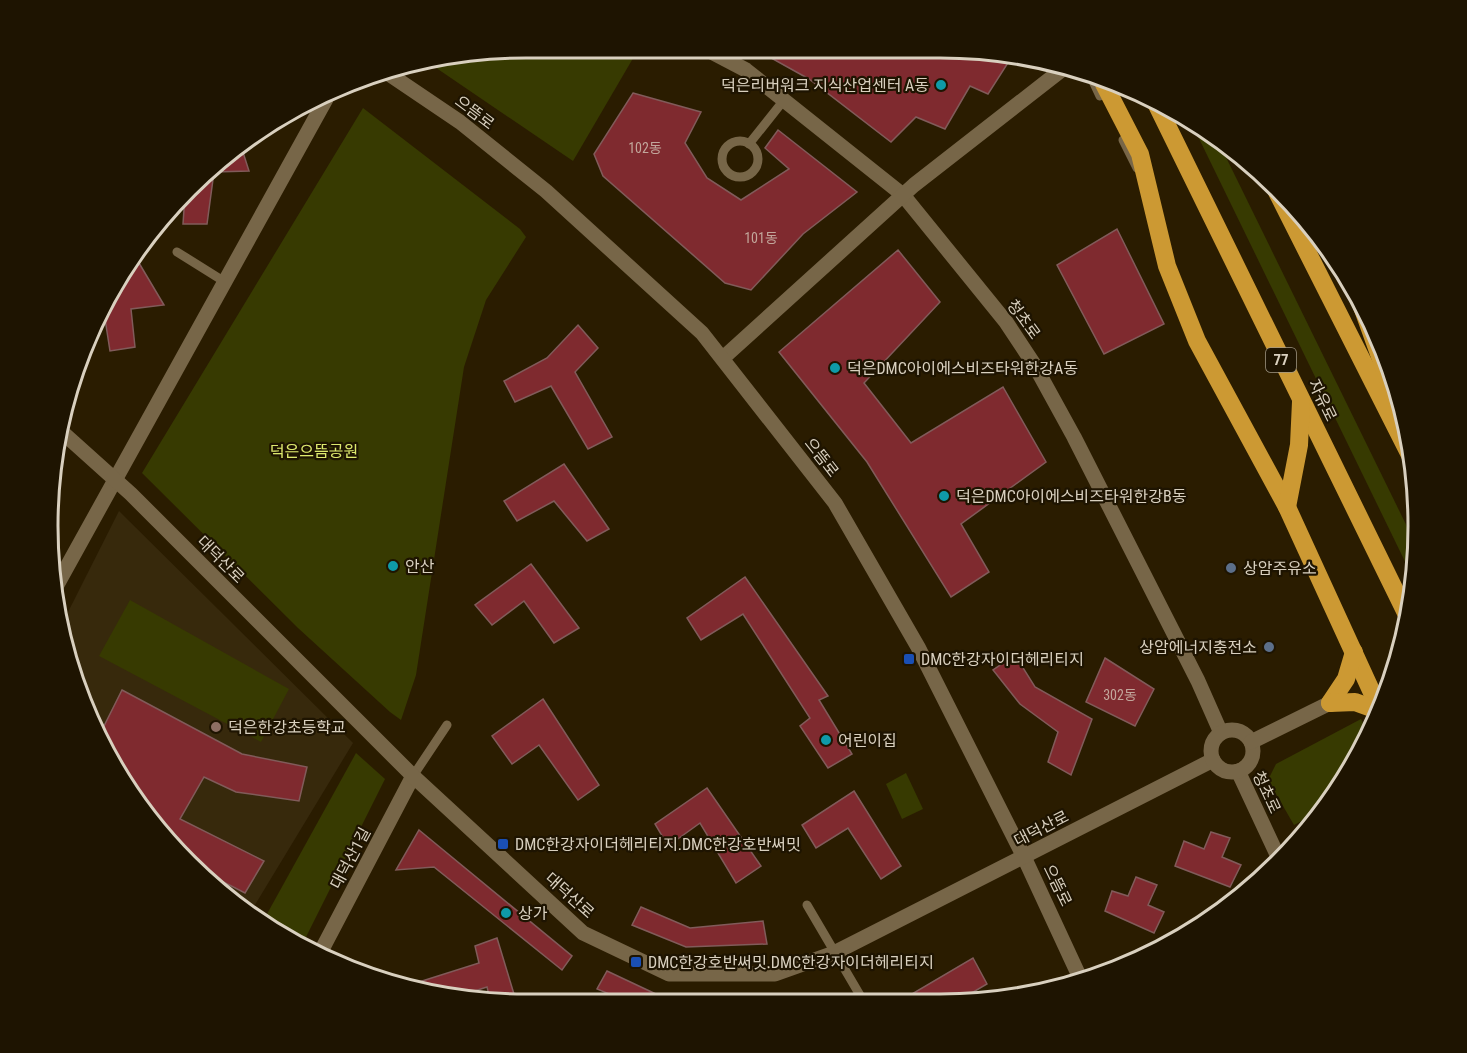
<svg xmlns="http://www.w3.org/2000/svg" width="1467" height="1053" viewBox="0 0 1467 1053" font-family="'Roboto Condensed','Noto Sans KR',sans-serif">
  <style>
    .built { fill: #37290c }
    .green { fill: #373a01 }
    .building { fill: #7f2a2f; stroke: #815b5a; stroke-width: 1.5 }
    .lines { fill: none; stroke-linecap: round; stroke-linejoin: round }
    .lane { stroke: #776648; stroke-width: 9 }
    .street { stroke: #776648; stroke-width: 15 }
    .secondary { stroke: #776648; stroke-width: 15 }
    .highway { stroke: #c93; stroke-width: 18 }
    .culture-dot { fill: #0f9aa8; stroke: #1e1401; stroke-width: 2 }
    .service-dot { fill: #5c6f8a; stroke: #1e1401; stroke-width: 2 }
    .transit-dot { fill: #1a4fb4; stroke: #1e1401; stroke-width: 2 }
    .education-dot { fill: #8d6e63; stroke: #1e1401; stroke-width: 2 }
    .labels { text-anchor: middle; stroke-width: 4.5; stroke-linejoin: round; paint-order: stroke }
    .number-label { font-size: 14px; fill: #c2a69b }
    .shield { fill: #1e1401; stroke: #a19886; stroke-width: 1.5 }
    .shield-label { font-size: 15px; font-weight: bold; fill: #d9d0bf }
    .poi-label { font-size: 16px; fill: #d9d0bf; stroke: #1e1401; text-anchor: start }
    .street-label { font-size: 16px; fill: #d9d0bf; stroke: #1e1401 }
    .park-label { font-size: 16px; fill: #dee96e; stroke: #1e1401 }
    .rim { fill: none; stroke: #d9d0bf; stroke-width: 3 }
  </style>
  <rect width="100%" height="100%" fill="#2a1c00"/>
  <path class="built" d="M119 511 353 743 250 913 232 903 167 842 85 710 62 624Z"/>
  <g class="green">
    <path d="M527 48H639L573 161 426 61Z"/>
    <path d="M363 108 520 229 526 237 486 300 464 367 416 675 401 720 390 712 298 628 142 473Z"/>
    <path d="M1190 120 1220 145 1418 549 1414 580Z"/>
    <path d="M130 600 289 689 261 742 99 656Z"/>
    <path d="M1361 719 1370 738 1325 809 1294 825 1268 780 1276 764Z"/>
    <path d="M356 753 385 779 301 947 262 923Z"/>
    <path d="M906 773 923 809 902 819 886 784Z"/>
  </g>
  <g class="building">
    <path d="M753 48H941L1013 55 988 94 970 86 945 129 916 117 891 142 809 79Z"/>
    <path d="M633 93 701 112 685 143 707 178 741 200 789 169 765 148 778 130 857 192 803 234 751 290 725 283 603 176 594 154Z"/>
    <path d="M241 146 249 171 214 172 207 224H183L185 195Z"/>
    <path d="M1117 229 1164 324 1104 354 1057 265Z"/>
    <path d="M898 250 940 302 864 383 911 443 1003 387 1046 462 961 524 989 572 951 597 867 462 779 352Z"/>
    <path d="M136 258 164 305 131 309 135 347 110 351 103 306Z"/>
    <path d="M578 325 598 348 575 372 612 437 588 449 551 386 515 402 504 381 547 358Z"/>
    <path d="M564 464 609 529 587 541 554 501 517 521 504 501Z"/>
    <path d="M531 564 579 628 554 643 524 601 492 625 475 605Z"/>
    <path d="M745 577 828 696 819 700 852 754 828 768 800 726 810 718 743 614 701 640 687 618Z"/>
    <path d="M1015 655 1035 687 1092 719 1071 775 1048 762 1058 732 1020 704 993 670Z"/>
    <path d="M1105 658 1154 689 1135 726 1086 702Z"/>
    <path d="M122 690 242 754 307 767 299 801 236 792 204 777 180 819 264 861 245 893 192 866 167 842 100 734Z"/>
    <path d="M543 699 599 785 578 800 539 745 512 764 492 736Z"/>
    <path d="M707 788 761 866 736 883 700 823 668 846 655 824Z"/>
    <path d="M854 791 901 866 881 879 848 828 816 848 802 825Z"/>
    <path d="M419 830 572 956 562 970 434 867 396 870Z"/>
    <path d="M1211 832 1230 838 1222 857 1241 865 1230 887 1175 866 1184 841 1204 849Z"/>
    <path d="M1136 877 1157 885 1148 905 1164 912 1154 933 1105 911 1112 891 1128 896Z"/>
    <path d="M641 907 690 928 763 921 767 944 686 947 632 925Z"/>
    <path d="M497 938 517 1004 491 1003 487 987 456 997 400 988 479 963 475 946Z"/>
    <path d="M973 958 987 984 958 1001H900Z"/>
    <path d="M607 971 675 1003H631L597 989Z"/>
  </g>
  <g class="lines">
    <g class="lane">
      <path d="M1092 79 1100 96"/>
      <path d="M1123 140 1137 168"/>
      <circle cx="740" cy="159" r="18"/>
      <path d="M749 144 784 100"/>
      <path d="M177 252 225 282"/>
      <path d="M413 776 447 725"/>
      <path d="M807 905 864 1002"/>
    </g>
    <g class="street">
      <path d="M704 48 746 70 903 195 1006 322 1035 366 1074 437 1198 681 1221 733"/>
      <path d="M723 358 914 185 1064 68"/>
      <path d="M53 592 326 99"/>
      <path d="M1238 771 1280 861"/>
      <path d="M318 957 413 776"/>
    </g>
    <g class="secondary">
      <path d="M386 72 460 122 546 191 702 333 835 503 918 647 1024 857 1081 980"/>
      <path d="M62 432 131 494 413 776 583 933 669 974H775L834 953 1213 760"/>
      <circle cx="1232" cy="751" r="21"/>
      <path d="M1251 742 1330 703"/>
    </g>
    <g class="highway">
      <path d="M1104 84 1140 154 1167 266 1197 341 1287 507 1380 710"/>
      <path d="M1156 103 1408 617"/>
      <path d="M1277 192 1415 465"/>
      <path d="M1355 287 1402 418"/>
      <path d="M1287 507 1299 445 1301 402"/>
      <path d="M1330 703 1346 679 1354 652"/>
      <path d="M1330 703 1355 702 1380 711"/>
    </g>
  </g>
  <g class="culture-dot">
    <circle cx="941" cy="85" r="6"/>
    <circle cx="835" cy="368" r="6"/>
    <circle cx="944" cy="496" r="6"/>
    <circle cx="393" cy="566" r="6"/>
    <circle cx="826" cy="740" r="6"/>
    <circle cx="506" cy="913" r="6"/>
  </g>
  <g class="service-dot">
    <circle cx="1231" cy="568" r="6"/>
    <circle cx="1269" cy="647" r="6"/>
  </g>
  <g class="transit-dot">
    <rect x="903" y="653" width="12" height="12" rx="3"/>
    <rect x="497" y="838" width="12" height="12" rx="3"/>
    <rect x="630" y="956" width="12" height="12" rx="3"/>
  </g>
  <circle class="education-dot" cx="216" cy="727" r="6"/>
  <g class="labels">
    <g class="number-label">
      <text x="645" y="153">102동</text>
      <text x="761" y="243">101동</text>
      <text x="1120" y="700">302동</text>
    </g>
    <rect class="shield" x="1266" y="348" width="30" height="24" rx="4.5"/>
    <g class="shield-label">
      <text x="1281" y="365">77</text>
    </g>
    <g class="poi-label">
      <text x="929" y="91" text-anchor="end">덕은리버워크 지식산업센터 A동</text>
      <text x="847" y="374">덕은DMC아이에스비즈타워한강A동</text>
      <text x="956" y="502">덕은DMC아이에스비즈타워한강B동</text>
      <text x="405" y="572">안산</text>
      <text x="1243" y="574">상암주유소</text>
      <text x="1257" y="653" text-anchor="end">상암에너지충전소</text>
      <text x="921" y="665">DMC한강자이더헤리티지</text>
      <text x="228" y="733">덕은한강초등학교</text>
      <text x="838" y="746">어린이집</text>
      <text x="515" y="850">DMC한강자이더헤리티지.DMC한강호반써밋</text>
      <text x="518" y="919">상가</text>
      <text x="648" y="968">DMC한강호반써밋.DMC한강자이더헤리티지</text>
    </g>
    <g class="street-label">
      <text transform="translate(475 112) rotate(37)" y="6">으뜸로</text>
      <text transform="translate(1024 319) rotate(54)" y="6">청초로</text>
      <text transform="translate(1323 400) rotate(64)" y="6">자유로</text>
      <text transform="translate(822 457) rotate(52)" y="6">으뜸로</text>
      <text transform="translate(221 559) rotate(45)" y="6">대덕산로</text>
      <text transform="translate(1267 792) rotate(65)" y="6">청초로</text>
      <text transform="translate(1041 828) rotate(-27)" y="6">대덕산로</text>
      <text transform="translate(350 858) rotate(-62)" y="6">대덕산1길</text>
      <text transform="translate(1058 885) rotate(64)" y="6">으뜸로</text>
      <text transform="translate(570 895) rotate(42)" y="6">대덕산로</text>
    </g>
    <g class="park-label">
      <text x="314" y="457">덕은으뜸공원</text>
    </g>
  </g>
  <path d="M0 0H1467V1053H0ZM526 58H940A468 468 0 0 1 1408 526V526A468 468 0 0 1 940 994H526A468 468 0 0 1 58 526V526A468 468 0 0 1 526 58Z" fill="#1e1401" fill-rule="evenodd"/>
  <path class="rim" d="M526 58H940A468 468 0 0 1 1408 526V526A468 468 0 0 1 940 994H526A468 468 0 0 1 58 526V526A468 468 0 0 1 526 58Z"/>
</svg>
